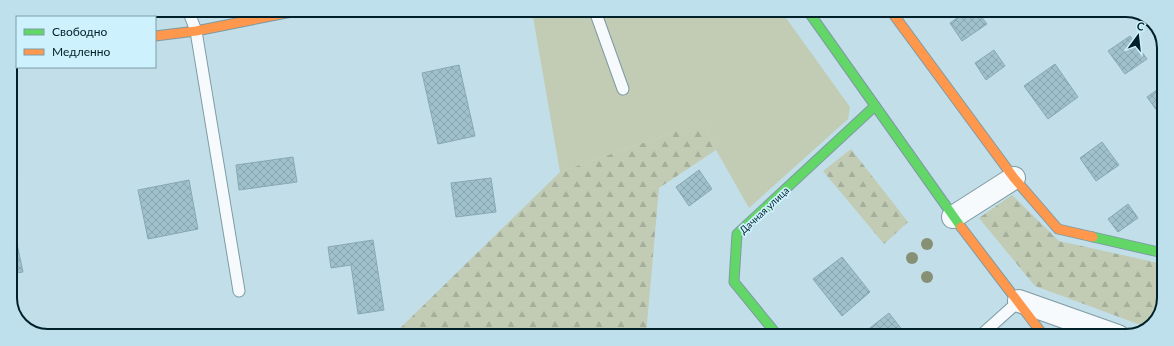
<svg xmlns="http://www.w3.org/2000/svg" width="1174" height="346" viewBox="0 0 1174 346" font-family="Lato,sans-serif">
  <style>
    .green { fill: #c2cbb3 }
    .forest { fill: url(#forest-firs) }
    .building { fill: url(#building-cross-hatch); stroke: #87a9b3 }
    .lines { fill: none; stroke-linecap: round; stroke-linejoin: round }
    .lane-casing { stroke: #7e9aa3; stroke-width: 13 }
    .street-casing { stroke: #7e9aa3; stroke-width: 24 }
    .fast-casing { stroke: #7e9aa3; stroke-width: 11 }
    .slow-casing { stroke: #7e9aa3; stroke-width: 11 }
    .lane { stroke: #f6fafc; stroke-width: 11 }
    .street { stroke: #f6fafc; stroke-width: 22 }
    .fast { stroke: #63d668; stroke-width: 9 }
    .slow { stroke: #ff974d; stroke-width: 9 }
    .tree { fill: #879075 }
    .labels { text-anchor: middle; stroke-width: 3.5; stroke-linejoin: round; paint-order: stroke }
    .street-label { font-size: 10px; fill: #01212a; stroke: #cef1fe }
    .rim { fill: none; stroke: #01212a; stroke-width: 2 }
  </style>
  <defs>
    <pattern id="forest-firs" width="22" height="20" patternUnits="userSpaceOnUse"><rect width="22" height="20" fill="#c2cbb3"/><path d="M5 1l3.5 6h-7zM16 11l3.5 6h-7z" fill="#a5ae9a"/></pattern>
    <pattern id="building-cross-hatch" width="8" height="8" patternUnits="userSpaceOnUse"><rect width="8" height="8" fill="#a0c1cb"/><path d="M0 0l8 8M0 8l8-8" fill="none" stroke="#88a6ae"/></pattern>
  </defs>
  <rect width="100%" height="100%" fill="#c2dfe9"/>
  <path class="green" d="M532 11H781L850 107 848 119 749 208 716 150 703 122 560 172Z"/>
  <g class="forest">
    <path d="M703 122 716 150 659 188 646 335H393L560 172Z"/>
    <path d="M851 149 908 222 884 244 823 171Z"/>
    <path d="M1012 195 1059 241 1163 264V307L1149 328 1035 286 979 218Z"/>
  </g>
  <g class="building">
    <path d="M967 11H977L987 24 962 41 950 23Z"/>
    <path d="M1130 36 1147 59 1125 74 1108 51Z"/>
    <path d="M994 50 1005 66 986 80 975 63Z"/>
    <path d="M1055 64 1078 97 1048 119 1024 86Z"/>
    <path d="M459 65 475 136 438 144 422 73Z"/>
    <path d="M1164 85V112L1160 115 1147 97Z"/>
    <path d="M1102 142 1119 165 1096 181 1080 158Z"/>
    <path d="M293 157 297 182 239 190 236 165Z"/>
    <path d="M699 170 712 189 689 206 676 187Z"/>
    <path d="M491 178 496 212 456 217 451 183Z"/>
    <path d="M189 180 198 229 148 239 138 190Z"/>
    <path d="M1128 204 1138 218 1118 232 1108 219Z"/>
    <path d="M13 225 23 272 10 274V226Z"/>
    <path d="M373 240 384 310 358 314 351 265 331 268 328 247Z"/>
    <path d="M842 257 870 292 842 316 813 279Z"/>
    <path d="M889 313 907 336H861V335Z"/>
  </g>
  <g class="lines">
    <defs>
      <g id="lane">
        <path d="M188 10 196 31 239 291"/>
        <path d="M595 11 623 89"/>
        <path d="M980 336 1019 301"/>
      </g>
      <g id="street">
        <path d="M10 56 17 55"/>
        <path d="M953 217 1014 178"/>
        <path d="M1019 301 1118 336"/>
      </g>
      <g id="fast">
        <path d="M808 11 961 227"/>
        <path d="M1093 237 1163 253"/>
        <path d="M778 336 734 282 737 234 875 106"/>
      </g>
      <g id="slow">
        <path d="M891 11 1014 178 1058 229 1093 237"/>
        <path d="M155 36 196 31 302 10"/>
        <path d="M961 227 1044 336"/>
      </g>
    </defs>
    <use href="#lane" class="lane-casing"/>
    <use href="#street" class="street-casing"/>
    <use href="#fast" class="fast-casing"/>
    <use href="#slow" class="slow-casing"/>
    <use href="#lane" class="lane"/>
    <use href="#street" class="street"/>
    <use href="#fast" class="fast"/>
    <use href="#slow" class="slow"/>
  </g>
  <g class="tree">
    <circle cx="927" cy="244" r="6"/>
    <circle cx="912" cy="258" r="6"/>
    <circle cx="927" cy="277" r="6"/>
  </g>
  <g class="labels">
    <g class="street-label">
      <text transform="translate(764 210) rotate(-43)" y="4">Дачная улица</text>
    </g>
  </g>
  <path d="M0 0H1174V346H0ZM48 17H1126A31 31 0 0 1 1157 48V298A31 31 0 0 1 1126 329H48A31 31 0 0 1 17 298V48A31 31 0 0 1 48 17Z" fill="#bee0ed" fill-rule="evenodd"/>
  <path class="rim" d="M48 17H1126A31 31 0 0 1 1157 48V298A31 31 0 0 1 1126 329H48A31 31 0 0 1 17 298V48A31 31 0 0 1 48 17Z"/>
  <rect x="16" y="16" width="140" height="52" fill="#cef1fe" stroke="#7c9ea9"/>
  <rect x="24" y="29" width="20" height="6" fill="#63d668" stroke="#7c9ea9"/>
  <text x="52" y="36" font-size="12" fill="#01212a">Свободно</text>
  <rect x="24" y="49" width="20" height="6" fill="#ff974d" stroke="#7c9ea9"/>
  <text x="52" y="56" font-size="12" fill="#01212a">Медленно</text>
  <g transform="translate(1138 36) rotate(15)" stroke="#cef1fe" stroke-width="3" paint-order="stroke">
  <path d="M0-3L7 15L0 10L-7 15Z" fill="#01212a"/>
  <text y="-6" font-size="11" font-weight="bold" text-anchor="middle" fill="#01212a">С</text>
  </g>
</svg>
